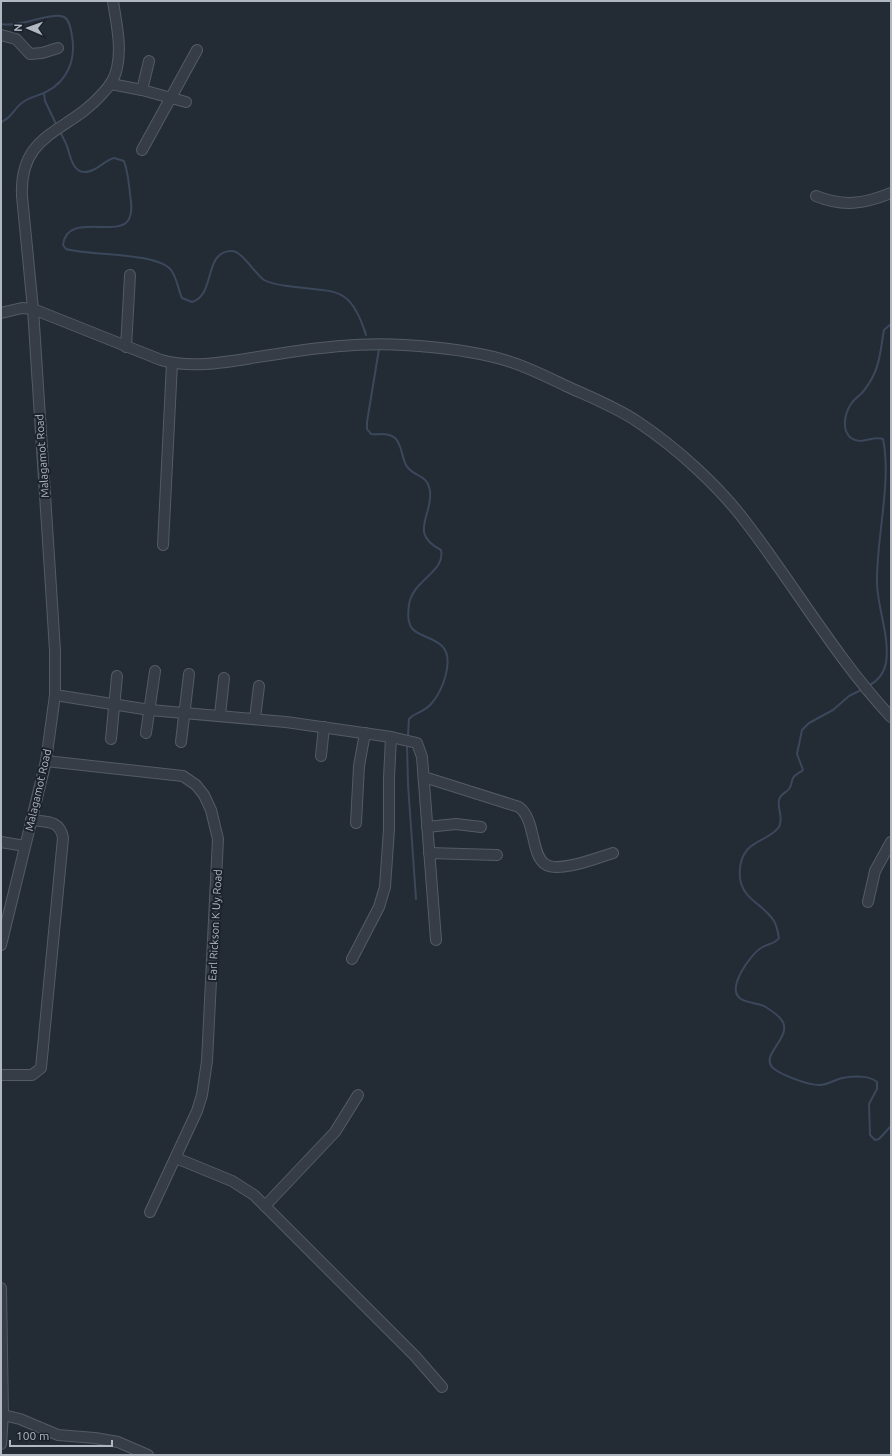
<svg xmlns="http://www.w3.org/2000/svg" width="892" height="1456" viewBox="0 0 892 1456" font-family="Ubuntu,sans-serif">
  <style>
    .lines { fill: none; stroke-linecap: round; stroke-linejoin: round }
    .stream { stroke: #3b485c; stroke-width: 2 }
    .minor-casing { stroke: #545b64; stroke-width: 12 }
    .minor { stroke: #373d46; stroke-width: 10 }
    .labels { text-anchor: middle; stroke-width: 4; stroke-linejoin: round; paint-order: stroke }
    .street-label { font-size: 11px; fill: #b1b8c2; stroke: #1c222b }
  </style>
  <rect width="100%" height="100%" fill="#232b35"/>
  <g class="lines">
    <g class="stream">
      <path d="M1 24C21 28 51 11 64 17 70 20 71 30 72 36 76 59 68 81 46 92 38 96 30 97 23 102 14 108 12 118 1 122"/>
      <path d="M44 93 45 101 57 126"/>
      <path d="M60 131C62 136 65 141 67 146 71 159 74 180 95 169 102 165 107 160 114 158L124 161C128 172 129 183 130 194 131 202 133 211 129 219 119 239 67 211 63 245L66 249C90 256 156 252 171 270 177 278 178 289 182 298L192 302C216 295 203 252 231 251 242 250 254 273 264 280 271 284 280 285 288 286 334 293 350 283 366 335"/>
      <path d="M379 349 367 422V429L371 434C379 435 388 432 395 438 403 445 401 460 408 468 417 478 427 474 430 491 433 516 408 533 441 550 446 572 412 580 409 605 404 639 424 631 441 645 456 658 442 692 431 704 423 713 415 712 409 719L408 735"/>
      <path d="M868 686C878 681 884 673 886 663 890 637 878 610 877 584 876 539 892 481 883 439 872 435 862 446 851 438 841 430 845 413 851 404 854 399 858 397 862 393 867 387 872 379 875 372 881 358 881 345 884 330L891 324"/>
      <path d="M863 689 849 696 833 710 809 723 802 730 797 754 803 770C800 773 795 774 793 778 791 782 792 785 789 789 786 793 780 794 779 800 777 809 784 818 779 827 771 838 756 840 747 850 738 861 737 882 746 893 753 903 766 908 774 921 777 926 778 933 779 938 774 945 768 943 761 948 751 954 725 989 741 999 747 1003 757 1003 764 1006 769 1009 775 1013 779 1017 798 1035 758 1054 773 1068 781 1075 808 1085 819 1085 827 1085 834 1080 842 1078 852 1076 869 1075 877 1082V1089L869 1104 870 1135 875 1140 879 1139 891 1126"/>
      <path d="M407 745 408 784 416 899"/>
    </g>
    <defs>
      <g id="minor">
        <path d="M1 35 16 39 30 54 42 53 58 48"/>
        <path d="M111 84 142 90 186 102"/>
        <path d="M142 90 149 61"/>
        <path d="M142 150 197 50"/>
        <path d="M816 196C843 207 864 204 891 193"/>
        <path d="M1 313 22 308 33 309 161 360C196 370 235 360 271 355 315 348 359 342 404 345 436 347 470 350 501 359 524 365 545 376 566 386 590 397 616 407 638 422 677 448 720 487 748 525 796 588 837 659 891 717"/>
        <path d="M126 347 130 275"/>
        <path d="M163 545 172 363"/>
        <path d="M55 695 150 710 286 722 391 737 417 743 422 757 436 940"/>
        <path d="M220 715 224 678"/>
        <path d="M255 718 259 686"/>
        <path d="M146 733 155 671"/>
        <path d="M111 739 117 676"/>
        <path d="M181 742 189 674"/>
        <path d="M321 756 324 727"/>
        <path d="M46 761 183 776 196 785 204 795 211 810 218 839 207 1061 202 1095 197 1111 150 1212"/>
        <path d="M424 777 519 807C527 813 530 823 532 833 535 843 536 858 545 864 558 874 599 857 613 853"/>
        <path d="M356 823 359 766 365 733"/>
        <path d="M427 827 456 824 481 827"/>
        <path d="M1 842 25 846"/>
        <path d="M429 853 497 855"/>
        <path d="M868 902 875 871 891 842"/>
        <path d="M1 945 46 761 55 695V651L52 603 33 309 22 196C19 132 68 133 102 94 109 87 115 78 117 68 122 46 116 22 113 1"/>
        <path d="M352 959 379 907 385 887 389 829V778L391 737"/>
        <path d="M1 1075H32L41 1068 63 838C60 820 47 822 31 820"/>
        <path d="M176 1158 232 1181 254 1195 415 1356 442 1387"/>
        <path d="M265 1206 335 1132 358 1095"/>
        <path d="M1 1288 3 1415 1 1444"/>
        <path d="M3 1415 20 1419 58 1435 95 1438 118 1442 148 1455"/>
      </g>
    </defs>
    <use href="#minor" class="minor-casing"/>
    <use href="#minor" class="minor"/>
  </g>
  <g class="labels">
    <g class="street-label">
      <text transform="translate(42 456) rotate(-94)" y="4">Malagamot Road</text>
      <text transform="translate(38 790) rotate(-77)" y="4">Malagamot Road</text>
      <text transform="translate(215 925) rotate(-87)" y="4">Earl Rickson K Uy Road</text>
    </g>
  </g>
  <rect width="892" height="1456" fill="none" stroke="#b1b8c2" stroke-width="4"/>
  <g transform="translate(28 28) rotate(272)" stroke="#1c222b" stroke-width="3" paint-order="stroke">
  <path d="M0-3L7 15L0 10L-7 15Z" fill="#b1b8c2"/>
  <text y="-6" font-size="11" font-weight="bold" text-anchor="middle" fill="#b1b8c2">N</text>
  </g>
  <path d="M10 1440v6h102v-6" fill="none" stroke="#b1b8c2" stroke-width="2"/>
  <text x="16" y="1440" font-size="12" fill="#b1b8c2" stroke="#1c222b" stroke-width="3" paint-order="stroke">100 m</text>
</svg>
